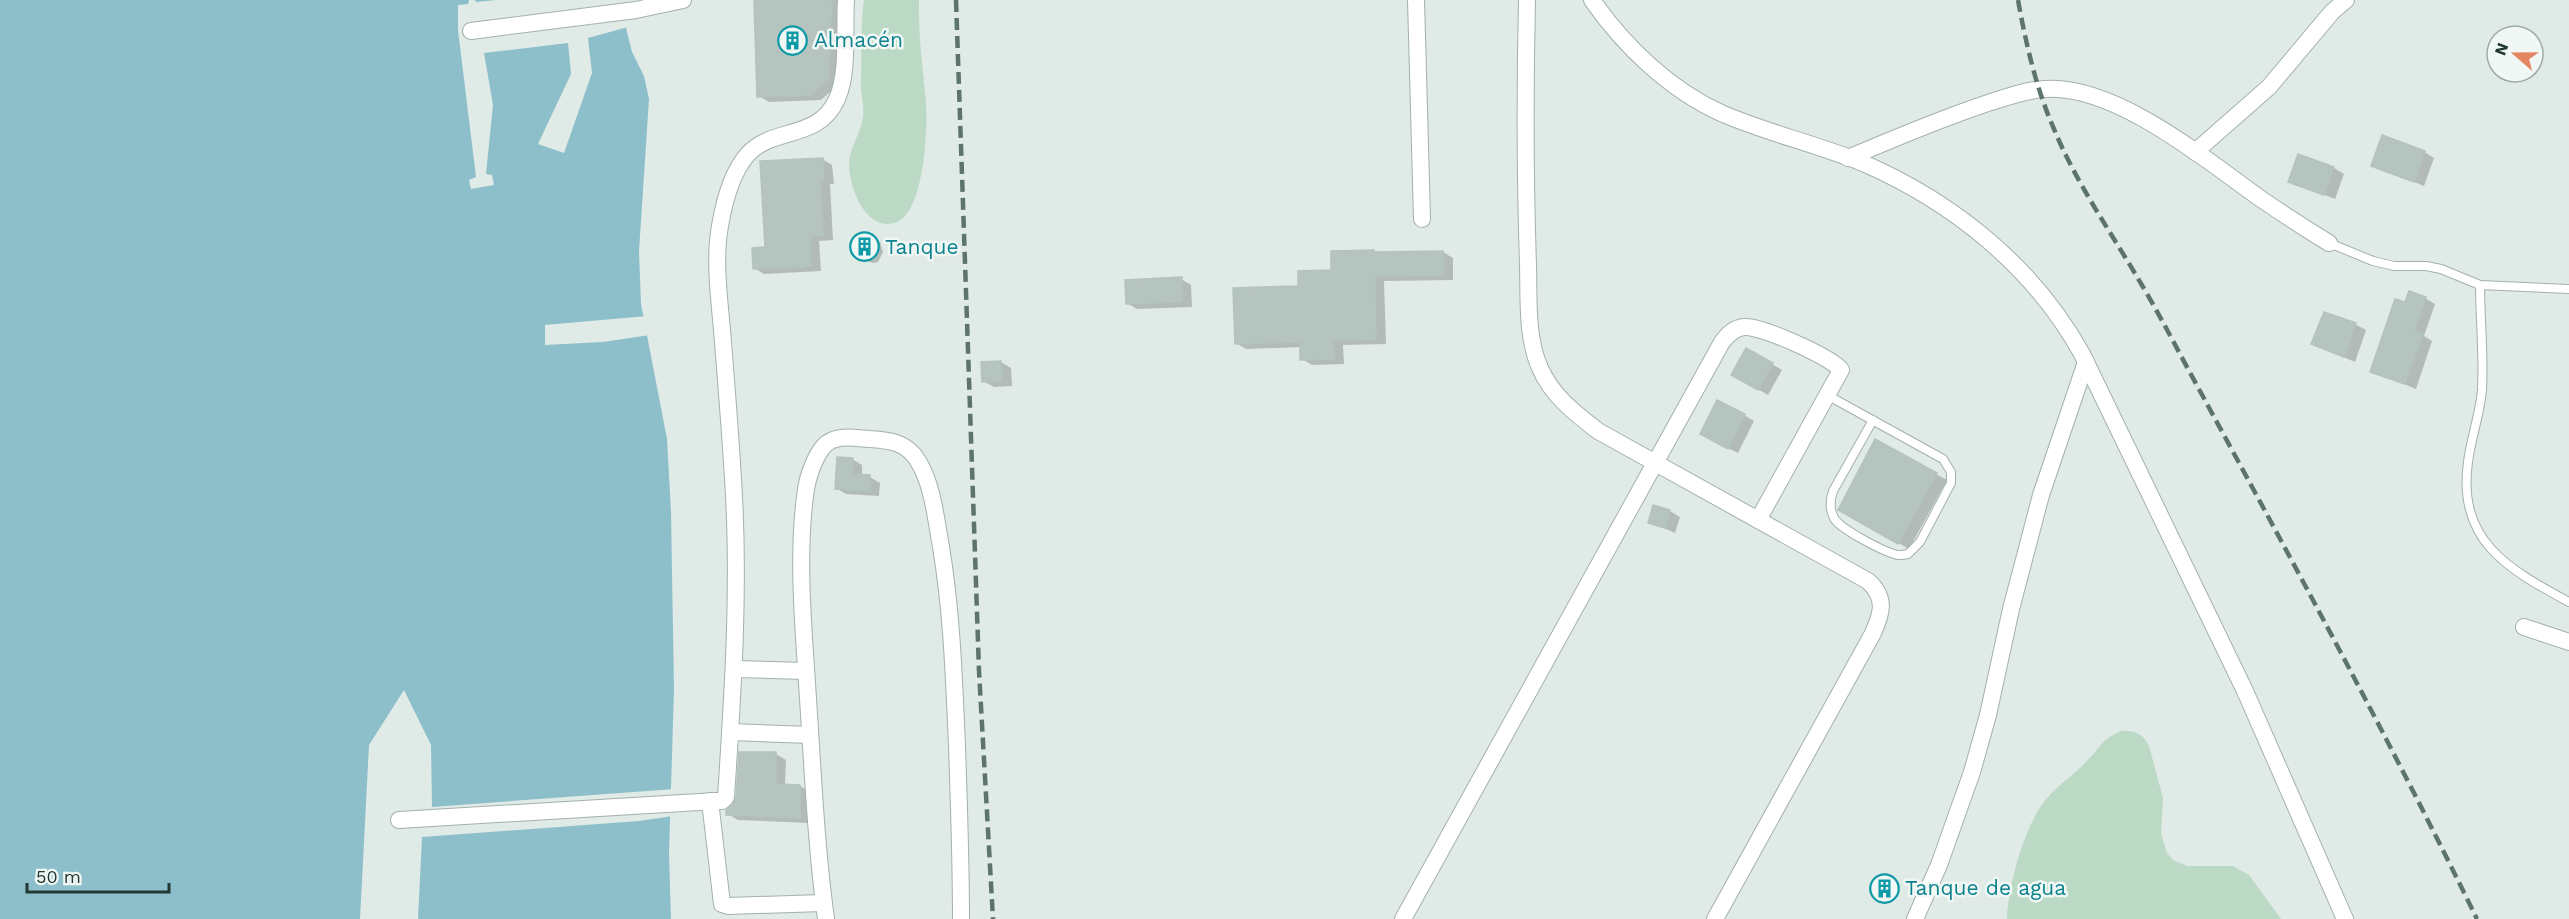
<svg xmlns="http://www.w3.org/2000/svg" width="2569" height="919" viewBox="0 0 2569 919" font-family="'Work Sans',sans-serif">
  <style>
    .green { fill: #bbd9c4 }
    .water { fill: #8dbfca }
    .pier { fill: #e0eae6 }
    .shadow { fill: #0003 }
    .building { fill: #b6c4bf; stroke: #b3c3bd; stroke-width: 1.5 }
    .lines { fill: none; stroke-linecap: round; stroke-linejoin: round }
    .lane-casing { stroke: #a3b1ad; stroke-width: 10 }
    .street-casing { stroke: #a3b1ad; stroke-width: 18 }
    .lane { stroke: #fff; stroke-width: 8 }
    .street { stroke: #fff; stroke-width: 16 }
    .rail { stroke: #5d746e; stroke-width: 4.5; stroke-dasharray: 12 6; stroke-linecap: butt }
    .labels { text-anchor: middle; stroke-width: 5; stroke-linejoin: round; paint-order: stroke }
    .culture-label { font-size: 21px; fill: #0d838f; stroke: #f0f7f4; text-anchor: start }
  </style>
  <rect width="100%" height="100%" fill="#e0eae6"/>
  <g class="green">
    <path d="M864 0H919C918 36 923 69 926 104 928 130 924 211 897 222 865 235 845 180 850 156 853 143 861 131 863 118 865 106 860 93 861 81 862 55 860 27 864 0Z"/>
    <path d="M2121 731C2134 730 2143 734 2149 746L2163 798 2161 834 2167 853 2173 860 2187 866H2233L2249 875 2281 919H2007C2008 887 2023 833 2041 806 2053 788 2073 776 2087 761 2102 746 2100 740 2121 731Z"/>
  </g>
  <path class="water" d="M0 0H619L632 52 644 76 649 99 639 251 641 304 667 439 671 512 674 689 669 854 671 919H0Z"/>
  <g class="pier">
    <path d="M469 0H475L476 2 496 0H622L628 27 588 38 592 73 564 153 538 144 571 74 568 43 484 53 493 105 486 174 492 175 494 185 471 189 469 180 476 177 458 30V5L468 4Z"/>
    <path d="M647 316 650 335 603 342 545 345V325Z"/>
    <path d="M404 690 431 745 432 807 674 789 673 816 639 821 422 837 418 919H360L369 745Z"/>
  </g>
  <g class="shadow">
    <path d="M756 0H842L838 85 821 100 769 102 759 96Z"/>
    <path d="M2424 152 2434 158 2424 186 2372 165Z"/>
    <path d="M822 159 832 165 834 184H830L833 240 819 241 821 271 764 274 754 268Z"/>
    <path d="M2334 168 2344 174 2335 199 2290 181Z"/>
    <path d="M862 234 880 242 883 252 878 262 873 263 855 256 851 245 857 236Z"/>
    <path d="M1443 252 1453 258V280L1384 281 1386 344 1343 345 1344 364 1312 365 1302 359V347L1246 349 1236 343 1300 287 1333 271Z"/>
    <path d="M1181 279 1191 285 1192 307 1137 309 1127 303Z"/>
    <path d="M2425 298 2435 304 2424 336 2432 341 2416 389 2372 371 2406 304Z"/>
    <path d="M2355 324 2366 330 2355 362 2313 344Z"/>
    <path d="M1747 350 1782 370 1768 395 1733 375Z"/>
    <path d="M1001 362 1011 368 1012 386 994 387 983 381Z"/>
    <path d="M1744 415 1754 421 1738 453 1712 440Z"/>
    <path d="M1875 441 1947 480 1909 549 1839 510Z"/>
    <path d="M852 459 862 465V476L870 477 880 483 879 496 846 494 836 488Z"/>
    <path d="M1670 511 1680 517 1675 533 1650 522Z"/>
    <path d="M776 754 786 760 785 786H800L810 792 809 823 738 820 728 814 738 798Z"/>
    <path d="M1888 883 1894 888 1893 898 1884 894Z"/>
  </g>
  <g class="building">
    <path d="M754 0H832L828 79 811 95 757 97Z"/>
    <path d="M2382 135 2425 151 2414 182 2371 166Z"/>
    <path d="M2298 154 2334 167 2324 195 2288 182Z"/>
    <path d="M823 158 824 179H820L823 235 810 236 811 266 753 269 752 248 765 247 760 161Z"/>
    <circle cx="864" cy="247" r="14"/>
    <path d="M1374 250V252L1443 251 1444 275 1375 276 1376 339 1333 340 1334 359 1300 360V342L1235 344 1233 288 1298 286V271L1331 270V251Z"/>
    <path d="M1182 277V302L1126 304 1125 280Z"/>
    <path d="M2409 291 2426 297 2414 331 2423 334 2405 384 2370 372 2395 299 2405 302Z"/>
    <path d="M2324 312 2356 323 2344 357 2311 344Z"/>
    <path d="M1746 348 1773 363 1758 390 1731 375Z"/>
    <path d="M1001 361 1002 381 982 382 981 362Z"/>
    <path d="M1717 400 1745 414 1728 449 1700 434Z"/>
    <path d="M1875 439 1937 473 1898 544 1838 510Z"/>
    <path d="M837 457 853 458 852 474 870 475V491L835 489Z"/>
    <path d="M1653 505 1670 510 1665 528 1648 523Z"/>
    <path d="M739 752H776V784L800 785V818L726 815V810L733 804 736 798Z"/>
    <path d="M1878 878 1889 882 1891 886V898L1879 893 1877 889Z"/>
  </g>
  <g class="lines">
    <defs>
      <g id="lane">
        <path d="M2329 243 2373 261 2394 266H2426L2441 269 2480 285 2569 289"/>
        <path d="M2480 285C2480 319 2484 355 2482 390 2480 414 2471 438 2468 462 2457 541 2508 569 2569 602"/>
        <path d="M1827 395 1943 459 1951 472V483L1920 542 1908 554C1903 555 1898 556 1894 554 1881 550 1840 529 1834 518 1829 509 1830 500 1833 491L1873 420"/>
      </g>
      <g id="street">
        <path d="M1416 0 1422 219"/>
        <path d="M1527 0C1525 88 1525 176 1528 265 1529 298 1526 337 1540 368 1552 396 1575 413 1598 431L1868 581C1887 598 1882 614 1872 635L1715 919"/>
        <path d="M1592 0C1624 46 1670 90 1721 113 1767 133 1816 144 1863 163 1953 202 2034 267 2082 354L2245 691 2345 919"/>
        <path d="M471 31 636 10 683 0"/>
        <path d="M2195 152 2269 87 2332 12 2346 0"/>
        <path d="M1848 158C1895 138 1940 119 1988 103 2007 97 2026 90 2045 89 2115 84 2206 160 2261 199 2283 214 2306 229 2329 243"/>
        <path d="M2524 627 2569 642"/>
        <path d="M734 669 806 671"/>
        <path d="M730 732 810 735"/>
        <path d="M710 801 722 904 728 906 823 903"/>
        <path d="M399 820 716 801H722L726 797C733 691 740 585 733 479 730 429 726 379 722 330 719 296 714 259 720 226 724 202 731 173 748 154 774 126 818 141 837 99 849 72 844 30 846 0"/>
        <path d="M826 919C816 846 813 773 808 699 804 632 796 557 806 489 808 476 815 456 824 446 835 434 854 438 869 439 889 440 907 442 918 461 933 485 936 520 941 547 952 613 954 679 957 746 959 804 961 861 961 919"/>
        <path d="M1403 919 1722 342C1728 334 1734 328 1744 327 1760 325 1833 358 1841 370L1758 520"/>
        <path d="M1915 919 1939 865 1972 772 1988 715 2011 609 2041 495 2086 362"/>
      </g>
    </defs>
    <use href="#lane" class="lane-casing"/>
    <use href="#street" class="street-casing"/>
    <use href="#lane" class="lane"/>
    <use href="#street" class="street"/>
    <g class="rail">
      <path d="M956 0 979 671 993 919"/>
      <path d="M2018 0C2026 44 2036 88 2054 129 2077 185 2113 235 2143 287 2159 314 2173 341 2188 369 2287 551 2386 733 2477 919"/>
    </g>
  </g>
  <defs>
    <symbol id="building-ring" viewBox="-11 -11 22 22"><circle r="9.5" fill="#f0f7f4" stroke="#0f9aa8" stroke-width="1.5"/><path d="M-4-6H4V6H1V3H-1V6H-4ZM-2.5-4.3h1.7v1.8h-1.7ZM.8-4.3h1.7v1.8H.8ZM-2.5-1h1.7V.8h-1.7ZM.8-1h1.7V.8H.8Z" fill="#0f9aa8"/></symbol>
  </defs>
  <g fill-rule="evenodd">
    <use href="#building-ring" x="776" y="24" width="33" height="33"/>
    <use href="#building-ring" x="848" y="230" width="33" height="33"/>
    <use href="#building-ring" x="1868" y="872" width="33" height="33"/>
  </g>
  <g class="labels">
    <g class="culture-label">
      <text x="814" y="47">Almacén</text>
      <text x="885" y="254">Tanque</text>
      <text x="1905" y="895">Tanque de agua</text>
    </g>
  </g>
  <g transform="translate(2515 54) rotate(290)"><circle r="28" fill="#f0f7f4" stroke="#9eaba7" stroke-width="1.5"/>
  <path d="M0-4.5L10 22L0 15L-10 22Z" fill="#e58663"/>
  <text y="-9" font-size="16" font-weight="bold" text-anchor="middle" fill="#223833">N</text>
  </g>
  <path d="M27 883v9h142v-9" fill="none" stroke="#223833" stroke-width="3"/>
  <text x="36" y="883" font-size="18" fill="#223833" stroke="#f0f7f4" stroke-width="4.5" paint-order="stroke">50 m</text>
</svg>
